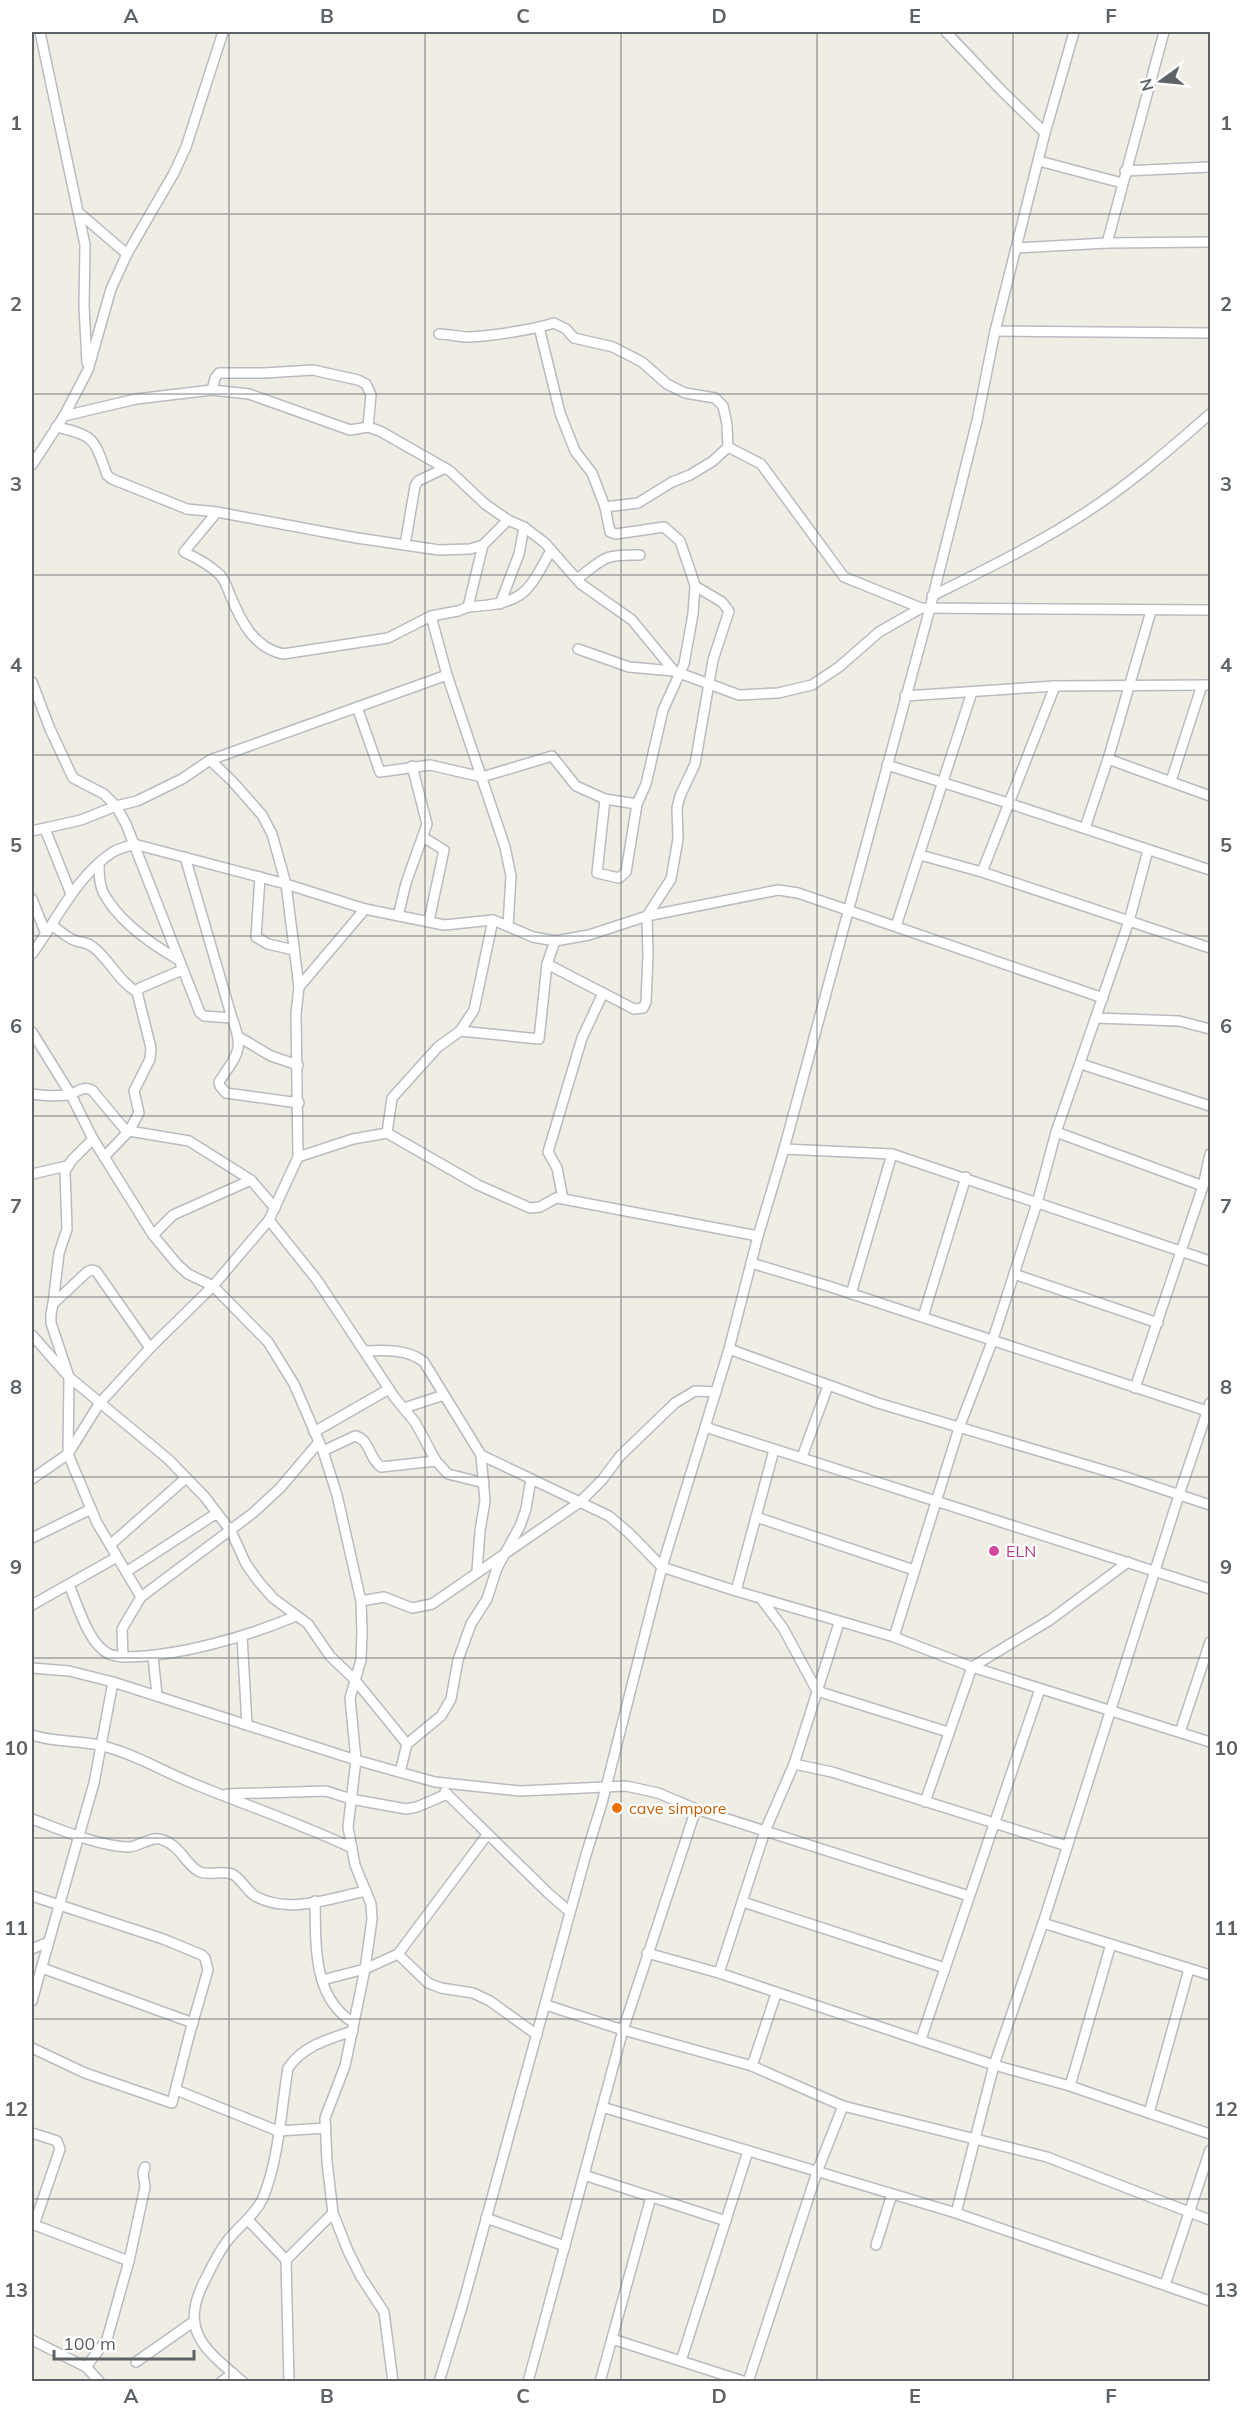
<svg xmlns="http://www.w3.org/2000/svg" width="1242" height="2413" viewBox="0 0 1242 2413" font-family="Mulish,sans-serif">
  <style>
    .lines { fill: none; stroke-linecap: round; stroke-linejoin: round }
    .minor-casing { stroke: #b8bbc0; stroke-width: 12 }
    .minor { stroke: #fff; stroke-width: 9 }
    .grid { fill: none; stroke: #5d6267; stroke-width: 1.5; stroke-opacity: 0.55 }
    .hotel-dot { fill: #d1479c; stroke: #fff; stroke-width: 2 }
    .food-dot { fill: #e8710a; stroke: #fff; stroke-width: 2 }
    .labels { text-anchor: middle; stroke-width: 5; stroke-linejoin: round; paint-order: stroke }
    .hotel-label { font-size: 16px; fill: #b23c85; stroke: #fff; text-anchor: start }
    .food-label { font-size: 16px; fill: #c56008; stroke: #fff; text-anchor: start }
    .neatline { fill: none; stroke: #5d6267; stroke-width: 2 }
    .grid-label { font-size: 20px; text-anchor: middle; font-weight: bold; fill: #5d6267 }
  </style>
  <rect width="100%" height="100%" fill="#f0ede5"/>
  <g class="lines">
    <defs>
      <g id="minor">
        <path d="M40 32 85 245 84 306 87 363"/>
        <path d="M946 32 1001 90 1045 133"/>
        <path d="M1039 161 1122 183"/>
        <path d="M1125 171 1210 167"/>
        <path d="M78 212 127 254"/>
        <path d="M1107 243 1164 32"/>
        <path d="M1016 248 1107 243 1210 242"/>
        <path d="M539 327 560 413 575 451 592 473 605 507 610 532 616 534 664 527 680 541 692 576 695 586 693 614 684 664 663 710 646 784 637 804 626 872 619 878 597 873 605 799 637 804"/>
        <path d="M995 331 1210 333"/>
        <path d="M439 334C449 334 459 337 468 337 491 336 532 330 554 323L566 329 574 338 613 347 642 362 667 384 685 393 715 398 723 406 727 424 728 447 713 461 690 475 672 482 638 503 605 507"/>
        <path d="M212 390 215 378 219 373H264L313 370 358 380 366 384 371 395 368 427"/>
        <path d="M64 416 136 399 212 390 249 394 350 430 368 427 380 431 450 471 485 504 508 520 524 527 545 543 581 584 632 620 674 671 739 695 778 693 812 685 839 667 879 632 921 608"/>
        <path d="M56 427C95 435 94 439 107 475L112 479 187 509 217 512"/>
        <path d="M728 447 761 464 844 577 921 608 1210 610"/>
        <path d="M32 465 64 416 88 370 111 289 127 254 174 173 186 147 223 32"/>
        <path d="M405 545 415 486 418 481 445 468"/>
        <path d="M483 545 468 607 458 611 431 616 388 638 283 654C254 648 241 621 231 597 228 590 225 580 220 575 210 565 197 558 184 552L217 512 357 538 439 550 470 549 483 545 508 520"/>
        <path d="M577 579C605 558 603 554 640 555"/>
        <path d="M932 596C984 570 1036 545 1085 513 1130 484 1170 449 1210 414"/>
        <path d="M500 604 519 554 524 527"/>
        <path d="M468 607C522 603 526 597 551 550"/>
        <path d="M431 616 447 675 505 847 511 876 508 926"/>
        <path d="M578 649 629 667 674 671"/>
        <path d="M32 682 50 729 73 778 104 794 116 806 126 824 200 1013 204 1016 232 1018C245 1051 237 1054 219 1082L220 1086 226 1093 299 1103"/>
        <path d="M905 696 1055 686 1210 685"/>
        <path d="M357 707 380 772 430 765 482 777 552 756 576 786 605 799"/>
        <path d="M1108 759 1210 796"/>
        <path d="M887 765 1008 803 1210 870"/>
        <path d="M1171 781 1202 685"/>
        <path d="M1085 828 1108 759 1151 611"/>
        <path d="M45 829 71 894"/>
        <path d="M32 831 81 820 116 806 137 801 182 779 210 760"/>
        <path d="M423 837 444 850 429 921"/>
        <path d="M920 855 982 872 1210 948"/>
        <path d="M185 857 232 1018"/>
        <path d="M99 865C99 874 99 884 103 892 118 921 151 944 179 960"/>
        <path d="M982 872 1055 686"/>
        <path d="M260 877 256 937 268 944 294 950"/>
        <path d="M32 899 46 934"/>
        <path d="M398 916 406 883 427 824 412 766"/>
        <path d="M52 925C59 930 67 938 76 941 83 943 87 942 93 947 110 960 119 982 137 992"/>
        <path d="M896 926 972 692"/>
        <path d="M32 954C56 921 77 875 113 852 119 848 127 847 134 844L286 884 365 909 444 925 493 920 533 937 555 941 589 935 647 916 671 879 678 839 677 808 680 796 695 764 713 660 729 611 722 602 695 586"/>
        <path d="M547 964 634 1009 643 1008 646 1002 648 955 647 916 778 890 798 893 1103 998"/>
        <path d="M299 987 365 909"/>
        <path d="M1096 1018 1179 1021 1210 1029"/>
        <path d="M460 1031 474 1010 493 920"/>
        <path d="M32 1032 71 1095 93 1139 153 1235 177 1264 188 1274 213 1286 268 1342 294 1384 323 1451 337 1495 361 1601 362 1632 361 1660 350 1698 356 1760 348 1827 355 1865 371 1904 372 1919 365 1969 345 2066 325 2118 327 2162 333 2213 348 2251 361 2277 384 2312 393 2382"/>
        <path d="M239 1037 271 1056 298 1065"/>
        <path d="M1081 1064 1210 1106"/>
        <path d="M32 1094C43 1096 56 1096 68 1095 78 1093 81 1085 92 1090L127 1132"/>
        <path d="M129 1131 139 1113 134 1091 150 1059 151 1048 137 992 140 988 182 970"/>
        <path d="M1056 1132 1203 1186"/>
        <path d="M387 1133 478 1185 530 1208 540 1207 556 1198 563 1199 758 1236"/>
        <path d="M784 1149 892 1154 1210 1261"/>
        <path d="M104 1157 129 1131 189 1141 251 1180 275 1208"/>
        <path d="M298 1157 353 1139 387 1133 392 1098 438 1047 460 1031 539 1039 547 964 555 941"/>
        <path d="M32 1174 67 1166"/>
        <path d="M563 1199 557 1168 548 1152 582 1038 603 993"/>
        <path d="M269 1220 317 1280 395 1398 415 1422 436 1461 448 1474 484 1483"/>
        <path d="M153 1235 173 1215 251 1180"/>
        <path d="M751 1263 828 1286 1210 1412"/>
        <path d="M1014 1274 1158 1323"/>
        <path d="M851 1294 892 1154"/>
        <path d="M53 1304 59 1253 67 1229 65 1171 72 1160 93 1139"/>
        <path d="M923 1317 966 1177"/>
        <path d="M32 1335 69 1377 168 1459 204 1496 217 1513"/>
        <path d="M729 1349 878 1403 1123 1476 1210 1505"/>
        <path d="M365 1351C385 1350 408 1349 424 1362L481 1455 609 1516 629 1533 662 1567 736 1591 894 1637 972 1667 1210 1742"/>
        <path d="M1135 1388 1203 1186 1210 1154"/>
        <path d="M404 1408 444 1395"/>
        <path d="M705 1427 1210 1589"/>
        <path d="M314 1432 389 1389"/>
        <path d="M323 1451 355 1436C370 1439 369 1459 381 1467L436 1461"/>
        <path d="M802 1457 828 1386"/>
        <path d="M32 1479 68 1454 99 1404 150 1348 213 1286 269 1220 298 1157 296 1014 299 987 286 884 272 834 262 815 233 782 210 760 447 675"/>
        <path d="M756 1517 914 1570"/>
        <path d="M32 1538 91 1509"/>
        <path d="M110 1545 186 1478"/>
        <path d="M477 1571 480 1531 485 1501 481 1455"/>
        <path d="M126 1572 217 1513 231 1531 246 1564 259 1582 273 1598 308 1624 330 1656 355 1680 407 1744"/>
        <path d="M69 1585C78 1605 88 1644 109 1654 113 1656 119 1656 123 1657"/>
        <path d="M736 1591 774 1450"/>
        <path d="M141 1597 97 1523 68 1454 69 1377 51 1323V1314L53 1304 87 1272 92 1270 96 1271 150 1348"/>
        <path d="M762 1600 783 1628 817 1691 948 1732"/>
        <path d="M361 1601 384 1597 412 1608 432 1604 580 1502 602 1480 620 1456 675 1403 695 1391 716 1392"/>
        <path d="M32 1605 117 1557"/>
        <path d="M296 1616C246 1637 177 1657 123 1657L122 1629 141 1597 253 1513 280 1488 319 1442"/>
        <path d="M242 1636 247 1725"/>
        <path d="M894 1637 959 1428 992 1342 1037 1203 1056 1132 1129 921 1148 850"/>
        <path d="M153 1657 157 1695"/>
        <path d="M32 1668 69 1671 113 1682 356 1760 435 1782 520 1791 626 1786 658 1793 696 1809 969 1896"/>
        <path d="M1180 1732 1210 1642"/>
        <path d="M32 1735C56 1743 81 1740 103 1746 135 1754 162 1771 192 1783 245 1805 299 1823 352 1848"/>
        <path d="M794 1764 832 1772 1067 1846"/>
        <path d="M400 1772 407 1744 441 1716 451 1699 458 1660 471 1624 487 1599 497 1568 520 1526 526 1509 531 1479"/>
        <path d="M445 1792 549 1894 570 1912"/>
        <path d="M227 1794 326 1791 351 1799 406 1809 417 1807 447 1794"/>
        <path d="M925 1802 972 1667 1050 1620 1128 1562"/>
        <path d="M32 1819C59 1829 98 1846 128 1847 139 1847 151 1835 163 1840 181 1846 187 1867 200 1872 210 1876 222 1870 232 1874 241 1878 246 1890 255 1896 288 1915 331 1898 366 1891"/>
        <path d="M32 1896 163 1939 202 1955 205 1958 208 1970 189 2036 172 2103 85 2073 32 2048"/>
        <path d="M315 1901C316 1944 312 1998 354 2023"/>
        <path d="M743 1902 945 1968"/>
        <path d="M1043 1923 1210 1975"/>
        <path d="M32 1949 48 1942"/>
        <path d="M647 1953 719 1973 994 2065 1070 2086 1210 2134"/>
        <path d="M398 1954 428 1983 441 1988 473 1993 490 2001 537 2035"/>
        <path d="M42 1968 193 2023"/>
        <path d="M719 1973 765 1831 794 1764 839 1623"/>
        <path d="M322 1980 365 1969 398 1954 487 1835"/>
        <path d="M32 2001 94 1783 113 1682"/>
        <path d="M546 2005 623 2030 752 2066 843 2106 1047 2157 1210 2220"/>
        <path d="M921 2039 1040 1689"/>
        <path d="M752 2066 776 1994"/>
        <path d="M1070 2086 1111 1944"/>
        <path d="M176 2090 278 2131 326 2128"/>
        <path d="M602 2107 956 2213 1210 2301"/>
        <path d="M1149 2113 1189 1969"/>
        <path d="M32 2133 57 2141 60 2149 34 2225"/>
        <path d="M584 2175 726 2221"/>
        <path d="M956 2213 994 2065 1043 1923 1179 1495 1210 1403"/>
        <path d="M486 2218 565 2246"/>
        <path d="M248 2220 286 2260"/>
        <path d="M32 2224 129 2261"/>
        <path d="M876 2245 892 2194"/>
        <path d="M1165 2285 1210 2150"/>
        <path d="M612 2339 746 2382"/>
        <path d="M32 2340 86 2367 100 2382"/>
        <path d="M681 2361 748 2151"/>
        <path d="M136 2362 193 2322"/>
        <path d="M86 2367 107 2339 129 2261 145 2187 143 2173 145 2167"/>
        <path d="M221 2382 233 2373"/>
        <path d="M243 2382C202 2347 178 2330 207 2276 213 2264 219 2251 228 2240 239 2226 255 2215 263 2198 279 2159 281 2110 288 2068 303 2046 328 2039 353 2031"/>
        <path d="M289 2382 286 2260 333 2213"/>
        <path d="M439 2382 462 2307 585 1858 602 1803 662 1567 729 1349 758 1236 784 1149 930 608 977 421 995 331 1045 133 1074 32"/>
        <path d="M528 2382 623 2030 696 1809"/>
        <path d="M600 2382 651 2197"/>
        <path d="M748 2382 817 2172 843 2106"/>
      </g>
    </defs>
    <use href="#minor" class="minor-casing"/>
    <use href="#minor" class="minor"/>
  </g>
  <path class="grid" d="M229 32V2382M425 32V2382M621 32V2382M817 32V2382M1013 32V2382M32 214H1210M32 394H1210M32 575H1210M32 755H1210M32 936H1210M32 1116H1210M32 1297H1210M32 1477H1210M32 1658H1210M32 1838H1210M32 2019H1210M32 2199H1210"/>
  <circle class="hotel-dot" cx="994" cy="1551" r="6"/>
  <circle class="food-dot" cx="617" cy="1808" r="6"/>
  <g class="labels">
    <g class="hotel-label">
      <text x="1006" y="1557">ELN</text>
    </g>
    <g class="food-label">
      <text x="629" y="1814">cave simpore</text>
    </g>
  </g>
  <rect width="1242" height="2413" fill="none" stroke="#ffffff" stroke-width="66"/>
  <g transform="translate(1161 81) rotate(255)" stroke="#ffffff" stroke-width="4.5" paint-order="stroke">
  <path d="M0-4.5L10 22L0 15L-10 22Z" fill="#5d6267"/>
  <text y="-9" font-size="16" font-weight="bold" text-anchor="middle" fill="#5d6267">N</text>
  </g>
  <path d="M54 2350v9h140v-9" fill="none" stroke="#5d6267" stroke-width="3"/>
  <text x="63" y="2350" font-size="18" fill="#5d6267" stroke="#ffffff" stroke-width="4.5" paint-order="stroke">100 m</text>
  <rect x="33" y="33" width="1176" height="2347" class="neatline"/>
  <g class="grid-label">
    <text x="131" y="23">A</text>
    <text x="327" y="23">B</text>
    <text x="523" y="23">C</text>
    <text x="719" y="23">D</text>
    <text x="915" y="23">E</text>
    <text x="1111" y="23">F</text>
    <text x="16" y="130">1</text>
    <text x="1226" y="130">1</text>
    <text x="16" y="311">2</text>
    <text x="1226" y="311">2</text>
    <text x="16" y="491">3</text>
    <text x="1226" y="491">3</text>
    <text x="16" y="672">4</text>
    <text x="1226" y="672">4</text>
    <text x="16" y="852">5</text>
    <text x="1226" y="852">5</text>
    <text x="16" y="1033">6</text>
    <text x="1226" y="1033">6</text>
    <text x="16" y="1213">7</text>
    <text x="1226" y="1213">7</text>
    <text x="16" y="1394">8</text>
    <text x="1226" y="1394">8</text>
    <text x="16" y="1574">9</text>
    <text x="1226" y="1574">9</text>
    <text x="16" y="1755">10</text>
    <text x="1226" y="1755">10</text>
    <text x="16" y="1935">11</text>
    <text x="1226" y="1935">11</text>
    <text x="16" y="2116">12</text>
    <text x="1226" y="2116">12</text>
    <text x="16" y="2297">13</text>
    <text x="1226" y="2297">13</text>
    <text x="131" y="2403">A</text>
    <text x="327" y="2403">B</text>
    <text x="523" y="2403">C</text>
    <text x="719" y="2403">D</text>
    <text x="915" y="2403">E</text>
    <text x="1111" y="2403">F</text>
  </g>
</svg>
